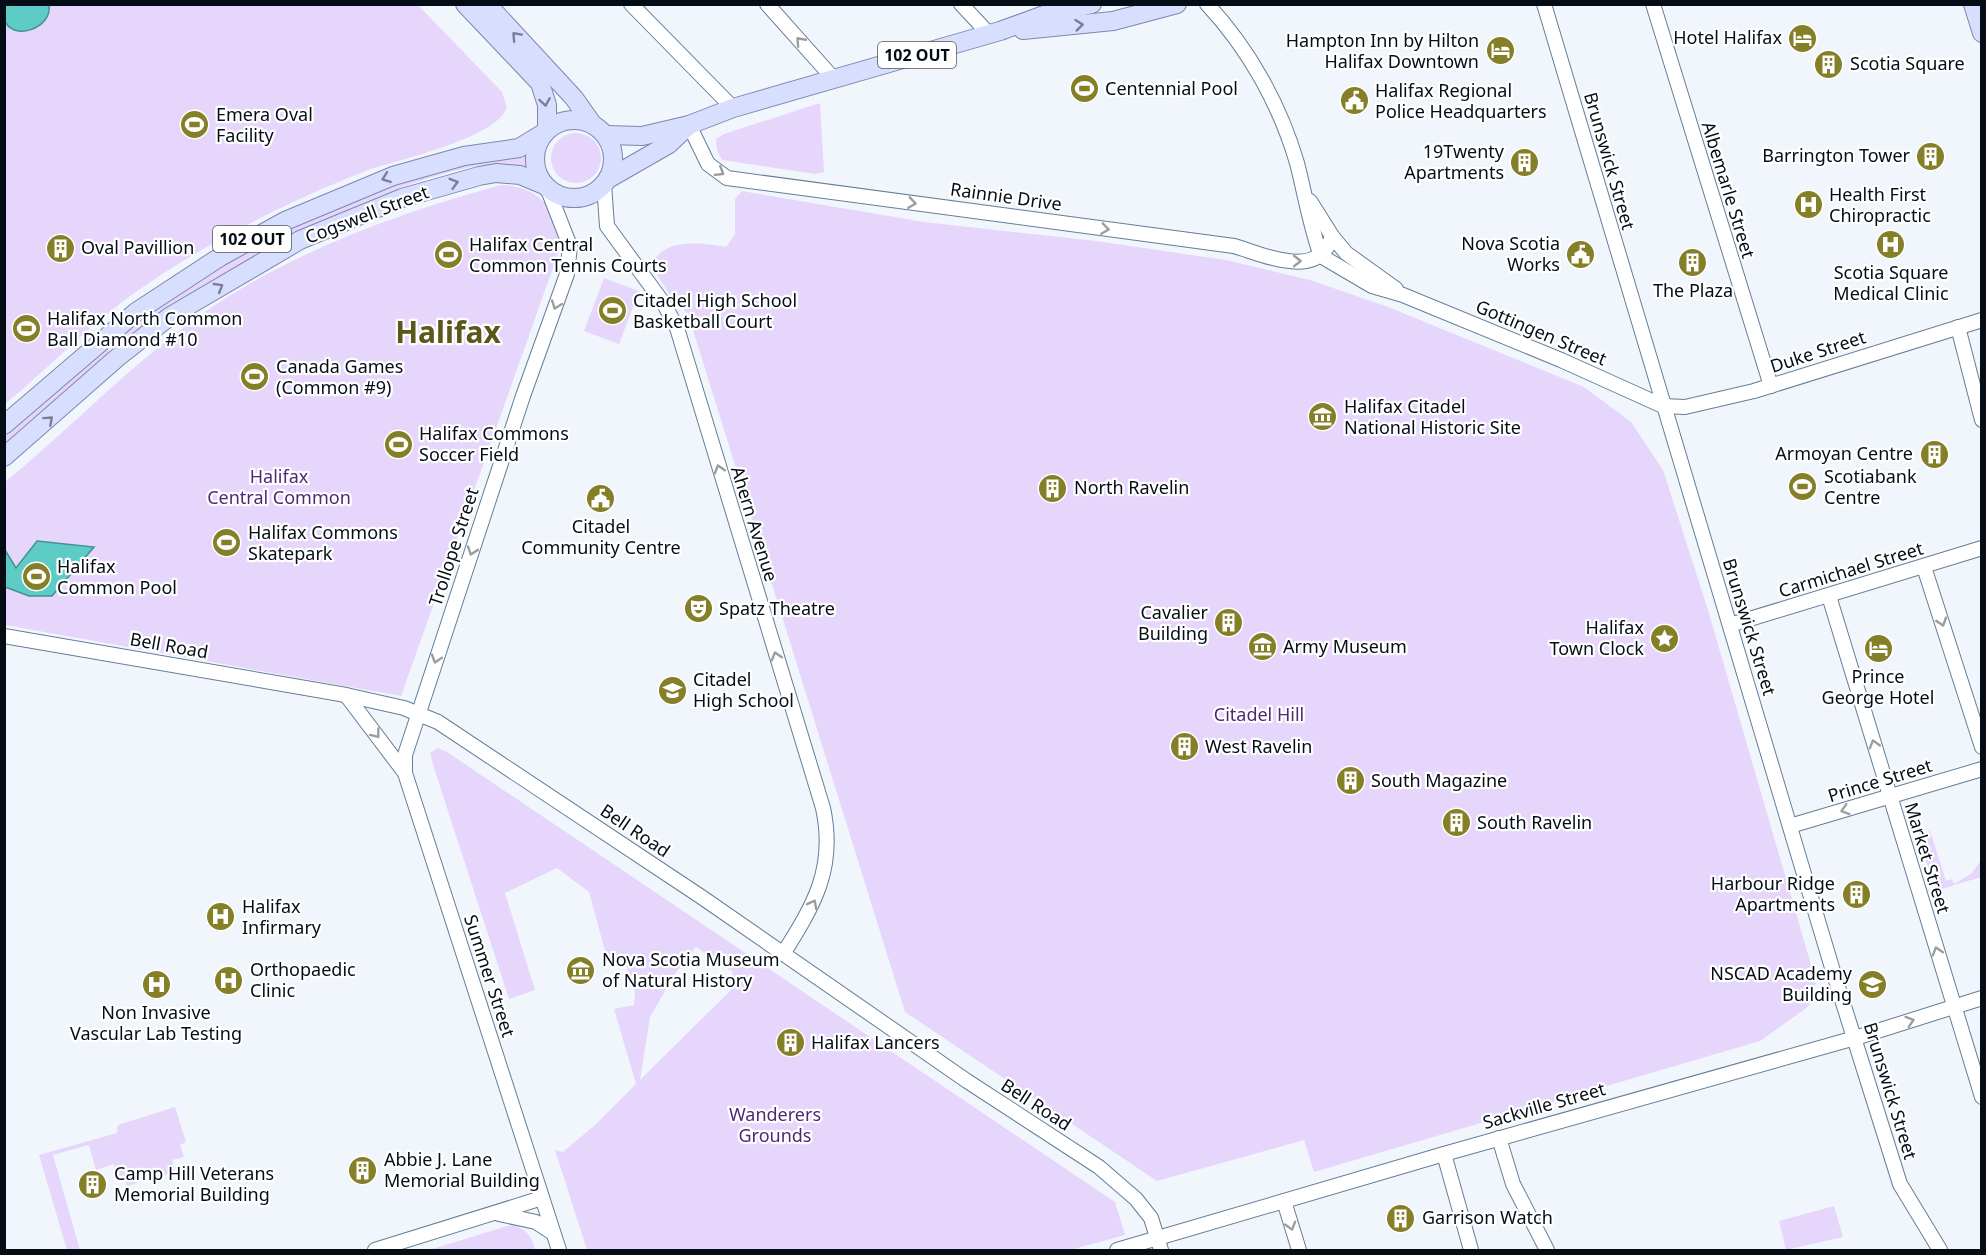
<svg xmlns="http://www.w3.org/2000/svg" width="1986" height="1255" viewBox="0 0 1986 1255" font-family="'Noto Sans',sans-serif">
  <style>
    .green { fill: #e6d6fc; fill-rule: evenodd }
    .water { fill: #5dcbc6; stroke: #429291; stroke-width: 1.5 }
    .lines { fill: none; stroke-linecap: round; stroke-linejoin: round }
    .minor-casing { stroke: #657e96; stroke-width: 16 }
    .major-casing { stroke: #7d87ac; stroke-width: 20 }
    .minor { stroke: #fff; stroke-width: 14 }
    .major { stroke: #d8defe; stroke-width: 18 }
    .oneway { stroke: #798095 }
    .oneway2 { stroke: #9b9ea1 }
    .labels { text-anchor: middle; stroke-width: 4.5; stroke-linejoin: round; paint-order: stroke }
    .shield { fill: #fff; stroke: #4f565b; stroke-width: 1.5 }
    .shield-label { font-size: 16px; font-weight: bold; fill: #040d15 }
    .poi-label { font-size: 18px; fill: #040d15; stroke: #fff; text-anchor: start }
    .street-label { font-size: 18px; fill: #040d15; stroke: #fff }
    .park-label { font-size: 18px; fill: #4f2776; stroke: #fff }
    .town-label { font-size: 30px; font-weight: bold; fill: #5a571a; stroke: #fff }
  </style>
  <rect width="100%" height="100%" fill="#f1f6fc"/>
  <g class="green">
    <path d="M5 5H418L502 92 507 107C497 139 398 159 366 171 287 201 188 252 121 303 80 334 44 372 5 404Z"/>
    <path d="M820 103 824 172 815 174 722 160 717 150 716 139 724 134Z"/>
    <circle cx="576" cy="158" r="25"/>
    <path d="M526 151 529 155 526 170C510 167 492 163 476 166 420 177 365 201 314 226 245 260 180 296 120 345L115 341 140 314 280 231 415 172Z"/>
    <path d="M501 185C540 186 561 212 559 251L401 696 5 625V482C70 429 129 366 198 317 285 254 398 213 501 185Z"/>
    <path d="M742 191 924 222 1096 241 1226 260 1310 280 1388 307 1584 387 1631 422 1663 470 1708 610 1816 982 1809 1006 1760 1041 1314 1172 1304 1140 1157 1181 905 1012 688 314 675 302 651 266C662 237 702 243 726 247L735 234V199Z"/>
    <path d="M604 278 639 291 619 344 584 331Z"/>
    <path d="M103 348 108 349 110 356 5 448V436Z"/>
    <path d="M438 748 447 752 1115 1202 1125 1235 1070 1250H587L555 1150 563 1152 595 1125 636 1084 614 1009 634 1005 635 993 624 957 608 962 589 892 557 868 505 893 535 990 509 999 435 771 430 753ZM696 947 732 971 734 987 640 1080 650 1017 675 974Z"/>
    <path d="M1930 831 1946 881 1952 879 1954 884 1972 873 1981 860V877L1935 891 1918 835Z"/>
    <path d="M175 1107 186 1142 180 1145 184 1157 172 1160 175 1172 127 1186 123 1175 118 1177 114 1164 96 1170 89 1145 53 1155 80 1250H67L39 1155 117 1133 118 1125Z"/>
    <path d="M1834 1206 1843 1237 1786 1250 1779 1221Z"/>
    <path d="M511 1225C527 1229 531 1235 535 1250H429Z"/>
  </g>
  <g class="water">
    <path d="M4 5H49C53 28 12 43 4 19 3 15 4 9 4 5Z"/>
    <path d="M37 541 94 547 52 596H29L5 587V550L16 568Z"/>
  </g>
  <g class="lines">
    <defs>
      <g id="minor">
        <path d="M631 4 733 108"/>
        <path d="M767 4 833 78"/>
        <path d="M961 4 989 34"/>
        <path d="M1207 4C1249 49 1280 105 1297 163 1305 194 1310 226 1321 256L1372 286 1403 295 1561 360 1663 406 1685 407 1754 391 1982 320"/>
        <path d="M1544 4 1833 971 1900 1184 1940 1250"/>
        <path d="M1653 4 1771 386"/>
        <path d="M689 125 708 164 727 178 1234 246C1265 255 1319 281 1332 236"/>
        <path d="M604 184 607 226 664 304 677 328 823 808C836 868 814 905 783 954"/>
        <path d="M548 190 570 246 567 274 523 396 405 755V773L559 1250"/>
        <path d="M1310 201 1332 236 1346 253 1396 289"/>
        <path d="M1958 327 1982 420"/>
        <path d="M1924 567 1982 747"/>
        <path d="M1829 596 1982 1097"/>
        <path d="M1730 625 1982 548"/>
        <path d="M4 636 346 695 404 708 438 722 700 896 967 1081 1099 1167 1136 1199 1151 1218 1161 1250"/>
        <path d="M346 695 405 773"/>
        <path d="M1790 826 1982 769"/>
        <path d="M1499 1138 1513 1184 1547 1250"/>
        <path d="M1444 1154 1471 1250"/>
        <path d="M1284 1201 1299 1250"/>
        <path d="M499 1214 536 1222 553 1233"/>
        <path d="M375 1250 542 1198"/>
        <path d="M1117 1250 1444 1154 1855 1038 1982 998"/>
      </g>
      <g id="major">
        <path d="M465 4 540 83 547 105V128"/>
        <path d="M487 4 574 98 593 125"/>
        <path d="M1973 4 1982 33"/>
        <path d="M1023 30 1113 21 1177 4"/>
        <circle cx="574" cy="159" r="39"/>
        <path d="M606 135 642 136 689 125 733 108 1000 31 1047 14 1092 4"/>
        <path d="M608 179 669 144 689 125"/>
        <path d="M4 425 136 312 220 257 285 221 393 176 464 156 519 148 542 134"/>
        <path d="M4 457 118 357 169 317 300 240 402 198 479 176 496 173 520 175 544 185"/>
      </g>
    </defs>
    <use href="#minor" class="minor-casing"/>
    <use href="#major" class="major-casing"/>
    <use href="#minor" class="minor"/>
    <use href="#major" class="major"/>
  </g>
  <defs><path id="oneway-chevron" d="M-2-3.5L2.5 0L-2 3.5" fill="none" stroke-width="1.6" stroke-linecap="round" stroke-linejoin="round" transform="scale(1.5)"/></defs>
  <g class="oneway">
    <use href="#oneway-chevron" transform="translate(1079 25) rotate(-6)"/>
    <use href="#oneway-chevron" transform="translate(516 36) rotate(-133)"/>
    <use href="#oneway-chevron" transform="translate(545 102) rotate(81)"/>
    <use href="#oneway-chevron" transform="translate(386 178) rotate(160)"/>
    <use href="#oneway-chevron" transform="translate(454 183) rotate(-16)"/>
    <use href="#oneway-chevron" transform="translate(219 287) rotate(-31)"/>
    <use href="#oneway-chevron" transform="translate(49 420) rotate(-42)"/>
  </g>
  <g class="oneway2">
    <use href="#oneway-chevron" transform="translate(800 41) rotate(-132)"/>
    <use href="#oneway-chevron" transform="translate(720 172) rotate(32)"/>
    <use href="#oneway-chevron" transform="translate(912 203) rotate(8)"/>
    <use href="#oneway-chevron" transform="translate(1105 229) rotate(8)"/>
    <use href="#oneway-chevron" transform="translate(1297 261)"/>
    <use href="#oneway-chevron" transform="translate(556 305) rotate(110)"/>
    <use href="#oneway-chevron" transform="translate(719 469) rotate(-107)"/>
    <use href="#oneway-chevron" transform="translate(472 551) rotate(109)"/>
    <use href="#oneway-chevron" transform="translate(1942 622) rotate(72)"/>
    <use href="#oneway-chevron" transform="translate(776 656) rotate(-107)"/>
    <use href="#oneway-chevron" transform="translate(436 659) rotate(108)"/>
    <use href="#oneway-chevron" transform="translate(376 734) rotate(52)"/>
    <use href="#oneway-chevron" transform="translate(1874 744) rotate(-106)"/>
    <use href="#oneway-chevron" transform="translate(1845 810) rotate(163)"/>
    <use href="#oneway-chevron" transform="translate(813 904) rotate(-62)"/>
    <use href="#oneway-chevron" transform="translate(1937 951) rotate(-107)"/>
    <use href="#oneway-chevron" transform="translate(1910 1021) rotate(-18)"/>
    <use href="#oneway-chevron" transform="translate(1291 1226) rotate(74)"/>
  </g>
  <defs>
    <symbol id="hotel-disc" viewBox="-11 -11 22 22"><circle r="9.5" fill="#857f27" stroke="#fff"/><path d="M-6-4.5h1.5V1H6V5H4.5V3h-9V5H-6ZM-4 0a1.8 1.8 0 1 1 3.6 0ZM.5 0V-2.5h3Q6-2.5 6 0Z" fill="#fff"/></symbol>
    <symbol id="building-disc" viewBox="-11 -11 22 22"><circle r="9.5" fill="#857f27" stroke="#fff"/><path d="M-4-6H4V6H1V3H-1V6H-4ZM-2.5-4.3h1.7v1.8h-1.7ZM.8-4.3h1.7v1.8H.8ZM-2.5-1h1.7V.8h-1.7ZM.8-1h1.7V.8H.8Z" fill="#fff"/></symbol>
    <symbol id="stadium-disc" viewBox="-11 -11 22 22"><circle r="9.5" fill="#857f27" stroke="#fff"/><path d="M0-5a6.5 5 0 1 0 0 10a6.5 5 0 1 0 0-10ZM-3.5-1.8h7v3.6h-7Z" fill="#fff"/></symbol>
    <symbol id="civic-disc" viewBox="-11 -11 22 22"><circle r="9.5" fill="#857f27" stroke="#fff"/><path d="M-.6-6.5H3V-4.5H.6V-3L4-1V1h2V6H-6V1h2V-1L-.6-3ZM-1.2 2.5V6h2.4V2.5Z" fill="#fff"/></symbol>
    <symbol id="hospital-disc" viewBox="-11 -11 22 22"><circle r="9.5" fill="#857f27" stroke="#fff"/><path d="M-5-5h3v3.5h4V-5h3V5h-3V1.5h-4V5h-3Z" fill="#fff"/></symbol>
    <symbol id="museum-disc" viewBox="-11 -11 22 22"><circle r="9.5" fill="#857f27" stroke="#fff"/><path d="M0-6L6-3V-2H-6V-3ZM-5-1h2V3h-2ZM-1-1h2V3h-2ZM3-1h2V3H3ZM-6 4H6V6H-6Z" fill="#fff"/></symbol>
    <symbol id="theatre-disc" viewBox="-11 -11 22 22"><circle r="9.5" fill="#857f27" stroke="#fff"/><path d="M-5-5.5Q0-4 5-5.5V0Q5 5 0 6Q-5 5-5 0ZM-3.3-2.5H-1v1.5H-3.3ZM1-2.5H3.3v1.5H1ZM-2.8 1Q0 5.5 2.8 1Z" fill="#fff"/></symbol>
    <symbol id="sight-disc" viewBox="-11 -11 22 22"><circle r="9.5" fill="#857f27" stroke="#fff"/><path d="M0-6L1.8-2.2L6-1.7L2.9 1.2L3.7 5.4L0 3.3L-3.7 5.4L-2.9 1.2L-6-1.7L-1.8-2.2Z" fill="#fff"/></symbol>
    <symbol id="school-disc" viewBox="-11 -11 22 22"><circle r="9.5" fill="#857f27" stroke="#fff"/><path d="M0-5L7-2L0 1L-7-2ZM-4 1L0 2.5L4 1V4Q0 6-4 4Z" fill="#fff"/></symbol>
    <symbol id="university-disc" viewBox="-11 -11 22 22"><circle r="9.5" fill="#857f27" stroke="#fff"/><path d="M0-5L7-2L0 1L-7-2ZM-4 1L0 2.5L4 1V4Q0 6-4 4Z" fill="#fff"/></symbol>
  </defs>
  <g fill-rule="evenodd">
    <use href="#hotel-disc" x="1786" y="22" width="33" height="33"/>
    <use href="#hotel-disc" x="1484" y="34" width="33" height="33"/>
    <use href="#building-disc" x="1812" y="48" width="33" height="33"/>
    <use href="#stadium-disc" x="1068" y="72" width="33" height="33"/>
    <use href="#civic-disc" x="1338" y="84" width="33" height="33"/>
    <use href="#stadium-disc" x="178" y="108" width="33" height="33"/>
    <use href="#building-disc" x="1914" y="140" width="33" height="33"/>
    <use href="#building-disc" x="1508" y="146" width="33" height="33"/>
    <use href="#hospital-disc" x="1792" y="188" width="33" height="33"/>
    <use href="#hospital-disc" x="1874" y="228" width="33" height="33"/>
    <use href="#building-disc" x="44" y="232" width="33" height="33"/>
    <use href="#civic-disc" x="1564" y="238" width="33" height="33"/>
    <use href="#stadium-disc" x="432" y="238" width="33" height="33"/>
    <use href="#building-disc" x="1676" y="246" width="33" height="33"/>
    <use href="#stadium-disc" x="596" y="294" width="33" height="33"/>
    <use href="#stadium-disc" x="10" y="312" width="33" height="33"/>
    <use href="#stadium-disc" x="238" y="360" width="33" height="33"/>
    <use href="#museum-disc" x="1306" y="400" width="33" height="33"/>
    <use href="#stadium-disc" x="382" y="428" width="33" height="33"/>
    <use href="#building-disc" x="1918" y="438" width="33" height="33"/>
    <use href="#stadium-disc" x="1786" y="470" width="33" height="33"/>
    <use href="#building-disc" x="1036" y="472" width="33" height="33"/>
    <use href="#civic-disc" x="584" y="482" width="33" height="33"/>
    <use href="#stadium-disc" x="210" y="526" width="33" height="33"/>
    <use href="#stadium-disc" x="20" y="560" width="33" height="33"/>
    <use href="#theatre-disc" x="682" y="592" width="33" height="33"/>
    <use href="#building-disc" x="1212" y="606" width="33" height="33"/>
    <use href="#sight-disc" x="1648" y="622" width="33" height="33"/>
    <use href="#museum-disc" x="1246" y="630" width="33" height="33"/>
    <use href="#hotel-disc" x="1862" y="632" width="33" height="33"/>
    <use href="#school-disc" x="656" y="674" width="33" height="33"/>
    <use href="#building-disc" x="1168" y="730" width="33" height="33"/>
    <use href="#building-disc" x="1334" y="764" width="33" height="33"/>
    <use href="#building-disc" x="1440" y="806" width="33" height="33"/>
    <use href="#building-disc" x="1840" y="878" width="33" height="33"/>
    <use href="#hospital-disc" x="204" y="900" width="33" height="33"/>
    <use href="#museum-disc" x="564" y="954" width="33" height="33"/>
    <use href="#hospital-disc" x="212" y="964" width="33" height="33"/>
    <use href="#hospital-disc" x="140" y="968" width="33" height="33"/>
    <use href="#university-disc" x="1856" y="968" width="33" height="33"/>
    <use href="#building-disc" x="774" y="1026" width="33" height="33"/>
    <use href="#building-disc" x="346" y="1154" width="33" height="33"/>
    <use href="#building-disc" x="76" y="1168" width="33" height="33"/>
    <use href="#building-disc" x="1384" y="1202" width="33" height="33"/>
  </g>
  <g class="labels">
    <g class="shield">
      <rect x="878" y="42" width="78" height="26" rx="4.5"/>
      <rect x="213" y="226" width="78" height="26" rx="4.5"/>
    </g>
    <g class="shield-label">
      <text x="917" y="61">102 OUT</text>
      <text x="252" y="245">102 OUT</text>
    </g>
    <g class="poi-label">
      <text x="1782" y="44" text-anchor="end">Hotel Halifax</text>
      <text x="1479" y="47" text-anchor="end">Hampton Inn by Hilton<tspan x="1479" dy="21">Halifax Downtown</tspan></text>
      <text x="1850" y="70">Scotia Square</text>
      <text x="1105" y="95">Centennial Pool</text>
      <text x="1375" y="97">Halifax Regional<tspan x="1375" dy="21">Police Headquarters</tspan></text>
      <text x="216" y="121">Emera Oval<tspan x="216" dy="21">Facility</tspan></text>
      <text x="1504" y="158" text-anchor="end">19Twenty<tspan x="1504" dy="21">Apartments</tspan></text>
      <text x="1910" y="162" text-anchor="end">Barrington Tower</text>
      <text x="1829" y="201">Health First<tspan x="1829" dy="21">Chiropractic</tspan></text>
      <text x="1560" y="250" text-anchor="end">Nova Scotia<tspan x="1560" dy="21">Works</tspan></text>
      <text x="469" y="251">Halifax Central<tspan x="469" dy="21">Common Tennis Courts</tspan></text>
      <text x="81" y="254">Oval Pavillion</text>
      <text x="1891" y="279" text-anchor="middle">Scotia Square<tspan x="1891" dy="21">Medical Clinic</tspan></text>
      <text x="1693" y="297" text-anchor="middle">The Plaza</text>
      <text x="633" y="307">Citadel High School<tspan x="633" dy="21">Basketball Court</tspan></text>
      <text x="47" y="325">Halifax North Common<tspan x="47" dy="21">Ball Diamond #10</tspan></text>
      <text x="276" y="373">Canada Games<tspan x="276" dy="21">(Common #9)</tspan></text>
      <text x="1344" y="413">Halifax Citadel<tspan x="1344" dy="21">National Historic Site</tspan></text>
      <text x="419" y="440">Halifax Commons<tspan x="419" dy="21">Soccer Field</tspan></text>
      <text x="1913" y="460" text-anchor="end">Armoyan Centre</text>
      <text x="1824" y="483">Scotiabank<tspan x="1824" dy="21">Centre</tspan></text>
      <text x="1074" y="494">North Ravelin</text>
      <text x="601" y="533" text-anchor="middle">Citadel<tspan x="601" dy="21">Community Centre</tspan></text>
      <text x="248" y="539">Halifax Commons<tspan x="248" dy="21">Skatepark</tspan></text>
      <text x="57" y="573">Halifax<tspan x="57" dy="21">Common Pool</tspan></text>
      <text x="719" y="615">Spatz Theatre</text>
      <text x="1208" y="619" text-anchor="end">Cavalier<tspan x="1208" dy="21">Building</tspan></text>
      <text x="1644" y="634" text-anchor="end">Halifax<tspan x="1644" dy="21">Town Clock</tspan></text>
      <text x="1283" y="653">Army Museum</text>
      <text x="1878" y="683" text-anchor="middle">Prince<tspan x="1878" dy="21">George Hotel</tspan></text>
      <text x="693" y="686">Citadel<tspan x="693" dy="21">High School</tspan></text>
      <text x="1205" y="753">West Ravelin</text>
      <text x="1371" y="787">South Magazine</text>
      <text x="1477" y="829">South Ravelin</text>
      <text x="1835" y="890" text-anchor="end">Harbour Ridge<tspan x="1835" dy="21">Apartments</tspan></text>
      <text x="242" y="913">Halifax<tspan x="242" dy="21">Infirmary</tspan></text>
      <text x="602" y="966">Nova Scotia Museum<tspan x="602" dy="21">of Natural History</tspan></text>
      <text x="250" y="976">Orthopaedic<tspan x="250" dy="21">Clinic</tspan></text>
      <text x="1852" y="980" text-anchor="end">NSCAD Academy<tspan x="1852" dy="21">Building</tspan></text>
      <text x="156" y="1019" text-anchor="middle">Non Invasive<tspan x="156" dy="21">Vascular Lab Testing</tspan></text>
      <text x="811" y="1049">Halifax Lancers</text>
      <text x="384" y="1166">Abbie J. Lane<tspan x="384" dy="21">Memorial Building</tspan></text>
      <text x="114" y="1180">Camp Hill Veterans<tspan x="114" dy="21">Memorial Building</tspan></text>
      <text x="1422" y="1224">Garrison Watch</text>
    </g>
    <g class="street-label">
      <text transform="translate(1609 161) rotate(74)" y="6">Brunswick Street</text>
      <text transform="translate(1728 190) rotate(73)" y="6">Albemarle Street</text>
      <text transform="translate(1006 197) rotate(8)" y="6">Rainnie Drive</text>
      <text transform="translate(367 215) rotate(-21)" y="6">Cogswell Street</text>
      <text transform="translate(1541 333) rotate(23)" y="6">Gottingen Street</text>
      <text transform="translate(1818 352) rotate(-18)" y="6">Duke Street</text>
      <text transform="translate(754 524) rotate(73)" y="6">Ahern Avenue</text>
      <text transform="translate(454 547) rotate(-72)" y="6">Trollope Street</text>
      <text transform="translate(1851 570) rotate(-17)" y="6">Carmichael Street</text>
      <text transform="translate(1749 627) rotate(73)" y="6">Brunswick Street</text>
      <text transform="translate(169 646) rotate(10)" y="6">Bell Road</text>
      <text transform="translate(1880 781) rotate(-17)" y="6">Prince Street</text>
      <text transform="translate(635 831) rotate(34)" y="6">Bell Road</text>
      <text transform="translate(1927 858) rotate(73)" y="6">Market Street</text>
      <text transform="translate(489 976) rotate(72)" y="6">Summer Street</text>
      <text transform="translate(1890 1091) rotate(73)" y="6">Brunswick Street</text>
      <text transform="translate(1036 1105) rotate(33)" y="6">Bell Road</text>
      <text transform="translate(1544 1106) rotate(-16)" y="6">Sackville Street</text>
    </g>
    <g class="park-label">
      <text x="279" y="483">Halifax<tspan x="279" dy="21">Central Common</tspan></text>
      <text x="1259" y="721">Citadel Hill</text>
      <text x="775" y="1121">Wanderers<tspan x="775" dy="21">Grounds</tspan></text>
    </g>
    <g class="town-label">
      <text x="448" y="343">Halifax</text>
    </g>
  </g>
  <rect width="1986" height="1255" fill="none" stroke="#040d15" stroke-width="12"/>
</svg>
